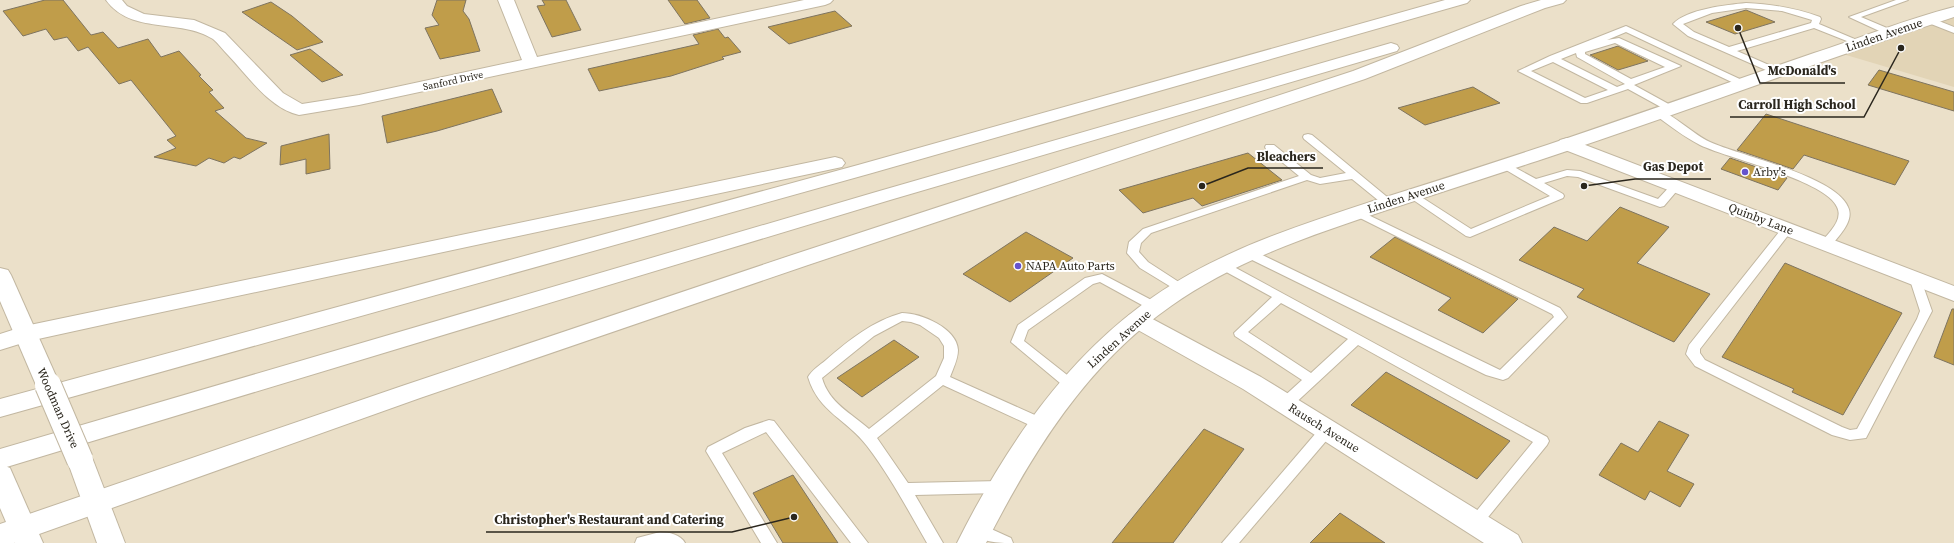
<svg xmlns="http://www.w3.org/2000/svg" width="1954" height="543" viewBox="0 0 1954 543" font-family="'Source Serif 4',serif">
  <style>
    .built { fill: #e2d4b6 }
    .building { fill: #c09d4a; stroke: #7e7460 }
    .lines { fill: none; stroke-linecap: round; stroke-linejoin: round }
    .lane-casing { stroke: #c2b7a1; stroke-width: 2 }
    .street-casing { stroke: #c2b7a1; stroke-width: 2 }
    .secondary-casing { stroke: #c2b7a1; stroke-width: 2 }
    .primary-casing { stroke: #c2b7a1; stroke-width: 2 }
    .highway-casing { stroke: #c2b7a1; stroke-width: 2 }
    .lane { fill: #fff; fill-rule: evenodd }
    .street { fill: #fff; fill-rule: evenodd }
    .secondary { fill: #fff; fill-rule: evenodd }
    .primary { fill: #fff; fill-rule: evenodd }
    .highway { fill: #fff; fill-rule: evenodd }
    .primary-bridge-casing { stroke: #c2b7a1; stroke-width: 28; stroke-linecap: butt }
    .primary-bridge { stroke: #fff; stroke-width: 26 }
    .poi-dot { fill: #6553cd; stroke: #fff; stroke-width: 1.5 }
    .labels { text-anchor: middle; stroke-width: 4; stroke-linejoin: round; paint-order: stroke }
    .far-street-label { font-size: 10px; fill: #2a261d; stroke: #fff }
    .street-label { font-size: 12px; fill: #2a261d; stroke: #fff }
    .poi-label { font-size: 12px; fill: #2a261d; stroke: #fff; text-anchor: start }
    .leader { fill: none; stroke: #2a261d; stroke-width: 1.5 }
    .callout-dot { fill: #2a261d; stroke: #fff; stroke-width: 1.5 }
    .callout-label { font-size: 13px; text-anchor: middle; font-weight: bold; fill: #2a261d; stroke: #fff; stroke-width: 4; stroke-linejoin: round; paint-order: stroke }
  </style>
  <rect width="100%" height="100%" fill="#ebe0c9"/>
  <path class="built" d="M1954 12V87L1836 52Z"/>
  <g class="building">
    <path d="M45 0H63L91 35 103 32 118 48 148 39 161 57 179 51 201 75 199 76 213 90 209 92 224 108 215 111 246 138 267 143 240 159 234 157 224 163 209 158 196 166 154 157 176 148 167 140 176 136 131 80 119 84 88 47 78 51 67 37 54 40 46 29 23 36 3 11Z"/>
    <path d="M437 0H466L463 11 469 19 480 51 440 59 425 28 439 25 432 15Z"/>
    <path d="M542 0H566L581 30 552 37 537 6 545 5Z"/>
    <path d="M668 0H697L710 18 685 24Z"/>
    <path d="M271 2 292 16 323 42 297 50 242 12Z"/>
    <path d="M1746 10 1775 22 1735 34 1706 22Z"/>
    <path d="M835 11 852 26 789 44 768 27Z"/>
    <path d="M718 29 725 38 728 37 741 52 722 57 724 59 671 76 599 91 588 69 699 44 693 35Z"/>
    <path d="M1618 46 1648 61 1618 70 1590 55Z"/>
    <path d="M310 49 343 75 322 82 290 55Z"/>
    <path d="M1879 70 1954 92V111L1868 85Z"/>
    <path d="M1473 87 1500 103 1425 125 1398 108Z"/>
    <path d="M492 89 502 112 437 131 387 143 382 116Z"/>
    <path d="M1766 114 1909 161 1895 185 1804 155 1793 169 1737 150Z"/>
    <path d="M329 134 330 169 306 174V159L280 165 281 146Z"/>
    <path d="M1248 153 1282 180 1202 206 1193 198 1143 213 1119 190Z"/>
    <path d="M1730 158 1774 173 1787 178 1778 190 1721 169Z"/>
    <path d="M1620 207 1669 227 1637 263 1710 294 1674 342 1577 297 1584 289 1519 260 1554 227 1587 241Z"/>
    <path d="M1026 232 1073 258 1010 302 963 274Z"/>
    <path d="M1395 237 1518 299 1483 333 1438 310 1451 298 1370 257Z"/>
    <path d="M1785 263 1902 313 1843 415 1792 392 1794 389 1722 357Z"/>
    <path d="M1952 309H1954V365L1934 357Z"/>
    <path d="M894 340 919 357 862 397 837 378Z"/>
    <path d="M1386 372 1510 441 1477 479 1351 405Z"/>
    <path d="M1659 421 1689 435 1667 471 1694 484 1680 507 1650 491 1645 500 1599 475 1621 443 1638 452Z"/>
    <path d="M1204 429 1244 449 1173 543H1112Z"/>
    <path d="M793 475 838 543H783L753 493Z"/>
    <path d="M1340 513 1385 543H1310Z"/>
  </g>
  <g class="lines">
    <defs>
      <g id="lane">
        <path d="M1896 0H1908L1861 17 1894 31V35H1888L1849 17Z"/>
        <path d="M1746 3C1772 4 1795 8 1820 17L1821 19 1819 24 1864 43 1863 45H1857L1814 28 1737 51 1778 69V73L1775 74 1688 36 1673 24C1687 9 1726 5 1746 3ZM1746 8 1782 11 1812 20 1811 23 1729 47 1694 32 1683 24 1712 13Z"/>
        <path d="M1929 17 1954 27V33L1926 22 1925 20Z"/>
        <path d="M1626 26 1744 81 1746 83 1741 86 1738 85 1626 32 1607 40 1619 38 1681 66 1634 85 1674 107 1676 109 1674 111H1668L1628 89 1587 103H1581L1518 71 1550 56ZM1615 43 1665 67 1631 79 1585 54V52ZM1576 53 1577 57 1625 84 1617 87 1561 59ZM1553 62 1608 90 1585 98 1531 71Z"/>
        <path d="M1658 110C1672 113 1694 135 1710 142 1741 156 1835 176 1848 207 1855 221 1838 237 1830 247H1822L1820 244C1827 234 1844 221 1837 207 1825 180 1729 159 1700 145 1684 137 1669 125 1655 115L1653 113Z"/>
        <path d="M1308 134 1312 135 1392 201 1394 203 1392 205H1384L1352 179 1320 184 1307 180 1151 233 1141 243 1139 252 1148 262 1185 286 1187 289 1185 292 1181 293 1140 268 1127 253 1129 242 1143 229 1299 176 1266 149 1265 147 1266 145H1274L1311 175 1320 178 1346 173 1304 139 1303 137 1304 135Z"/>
        <path d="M1505 162 1536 179 1567 170 1580 171 1658 199 1672 184H1680L1681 186 1664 206 1660 207 1578 177 1567 176 1544 183 1563 194 1564 196 1563 198 1470 237 1466 236 1406 195 1411 192 1415 193 1471 229 1550 196 1501 167 1500 165Z"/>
        <path d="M1358 210 1560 308 1567 317 1508 378 1503 380 1486 375 1244 256 1242 253 1244 250H1252L1500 370 1554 317 1552 314 1354 215 1352 213Z"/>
        <path d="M1787 226 1793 229 1700 349V353L1705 360 1842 427 1850 430 1857 429 1917 319 1920 311 1910 280 1912 277H1920L1932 311 1866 438 1850 440 1832 435 1695 366 1686 354 1689 345 1783 227Z"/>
        <path d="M1223 261 1547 437 1549 441 1547 445 1480 527 1475 529 1470 527 1467 523 1470 519 1533 442 1358 345 1290 408 1285 409 1280 408 1278 404 1280 400 1302 380 1235 336 1234 333 1272 297 1219 268 1217 265 1219 262ZM1281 303 1348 339 1311 373 1248 332Z"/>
        <path d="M1102 274 1159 304 1161 307 1159 310H1151L1100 282 1093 284 1028 330 1024 341 1076 382 1078 385 1076 388 1071 390 1066 388 1011 342 1018 325 1085 278Z"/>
        <path d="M902 313C921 313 957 328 958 350 958 359 953 369 950 377L1046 420 1048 424 1046 428 1041 429 1036 428 943 385 877 438 908 483 1000 481 1005 483 1008 487 1005 491 1000 493 915 495 943 543H927C908 510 890 476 867 446 847 419 819 413 808 377 812 370 820 365 826 360 849 340 873 321 902 313ZM902 321 911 322 920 325 939 338 944 346V358L936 376 869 429C851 413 829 403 822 378L874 336Z"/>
        <path d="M769 420 774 421 868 543H851L766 432 722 453 777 543H761L706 451 708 447 745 428Z"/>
        <path d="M1327 425 1332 426 1334 430 1332 434 1239 543H1222L1322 426Z"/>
        <path d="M978 523 1011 538 1013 543C999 543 978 543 970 529L972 524Z"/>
        <path d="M660 532C669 532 681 535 685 543H635L637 538Z"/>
      </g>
      <g id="street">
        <path d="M106 0H122L127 6 144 14 194 20 225 33 283 93 302 104 359 95 522 60 498 0H514L537 57 804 0H833L830 3 825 5 359 105 299 115C269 108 248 76 228 55 223 50 218 43 213 39 180 18 131 35 106 0Z"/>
        <path d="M1567 138 1954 286V301L1560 148 1558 144 1560 140Z"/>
        <path d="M1137 312 1145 315 1261 377 1518 535 1522 543H1484L1243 389 1129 325 1125 320 1129 315Z"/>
      </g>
      <path id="secondary" d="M1954 7V17C1814 63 1677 115 1537 161 1488 177 1439 193 1390 209 1314 234 1236 260 1171 306 1086 365 1032 453 986 543H957C1004 449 1065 358 1153 297 1219 251 1297 226 1373 201 1431 183 1489 164 1547 145 1636 115 1725 84 1814 53 1860 38 1907 19 1954 7Z"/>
      <g id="primary">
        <path d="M0 268 8 270 11 275 60 385 57 391 48 394 39 391 36 385 0 301Z"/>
        <path d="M80 450 89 453 93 460 125 543H97L67 460 71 453Z"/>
        <path d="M0 464 10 468 43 543H15L0 508Z"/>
      </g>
      <g id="highway">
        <path d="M1445 0H1470L1467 3 872 173 0 417V399L858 165Z"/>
        <path d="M1541 0H1566L1563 3 1545 8 1365 79 808 265 420 398 14 543H0V524L402 386 792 255 1353 71 1521 6Z"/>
        <path d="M1391 43 1397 45 1399 48 1397 51 890 200 0 469V449L876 192Z"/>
        <path d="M835 157 842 159 845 163 842 167 134 318 29 341 0 350V334L25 326Z"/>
      </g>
    </defs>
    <use href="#lane" class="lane-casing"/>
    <use href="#street" class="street-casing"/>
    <use href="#secondary" class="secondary-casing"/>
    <use href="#primary" class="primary-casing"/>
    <use href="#highway" class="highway-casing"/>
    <use href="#lane" class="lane"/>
    <use href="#street" class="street"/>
    <use href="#secondary" class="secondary"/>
    <use href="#primary" class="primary"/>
    <use href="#highway" class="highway"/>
    <defs>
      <path id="primary-bridge" d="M48 385 80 460"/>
    </defs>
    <use href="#primary-bridge" class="primary-bridge-casing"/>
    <use href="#primary-bridge" class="primary-bridge"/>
  </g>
  <g class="poi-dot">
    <circle cx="1745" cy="172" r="4"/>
    <circle cx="1018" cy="266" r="4"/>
  </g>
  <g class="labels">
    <g class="far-street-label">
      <text transform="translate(453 80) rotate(-12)" y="4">Sanford Drive</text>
    </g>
    <g class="street-label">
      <text transform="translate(1884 35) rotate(-19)" y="4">Linden Avenue</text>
      <text transform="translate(1406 197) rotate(-18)" y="4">Linden Avenue</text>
      <text transform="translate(1761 219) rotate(21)" y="4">Quinby Lane</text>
      <text transform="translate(1119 339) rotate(-42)" y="4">Linden Avenue</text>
      <text transform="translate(58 408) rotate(66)" y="4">Woodman Drive</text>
      <text transform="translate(1324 428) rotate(32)" y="4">Rausch Avenue</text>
    </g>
    <g class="poi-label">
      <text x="1753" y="176">Arby's</text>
      <text x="1026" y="270">NAPA Auto Parts</text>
    </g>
  </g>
  <path class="leader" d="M1738 28L1760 83H1845M1901 48L1864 117H1730M1202 186L1248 168H1323M1584 186L1635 179H1711M794 517L732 532H486"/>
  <g class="callout-dot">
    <circle cx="1738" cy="28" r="4"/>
    <circle cx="1901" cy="48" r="4"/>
    <circle cx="1202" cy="186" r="4"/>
    <circle cx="1584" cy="186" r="4"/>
    <circle cx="794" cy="517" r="4"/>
  </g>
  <g class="callout-label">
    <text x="1802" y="75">McDonald's</text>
    <text x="1797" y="109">Carroll High School</text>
    <text x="1286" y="161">Bleachers</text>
    <text x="1673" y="171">Gas Depot</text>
    <text x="609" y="524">Christopher's Restaurant and Catering</text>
  </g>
</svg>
